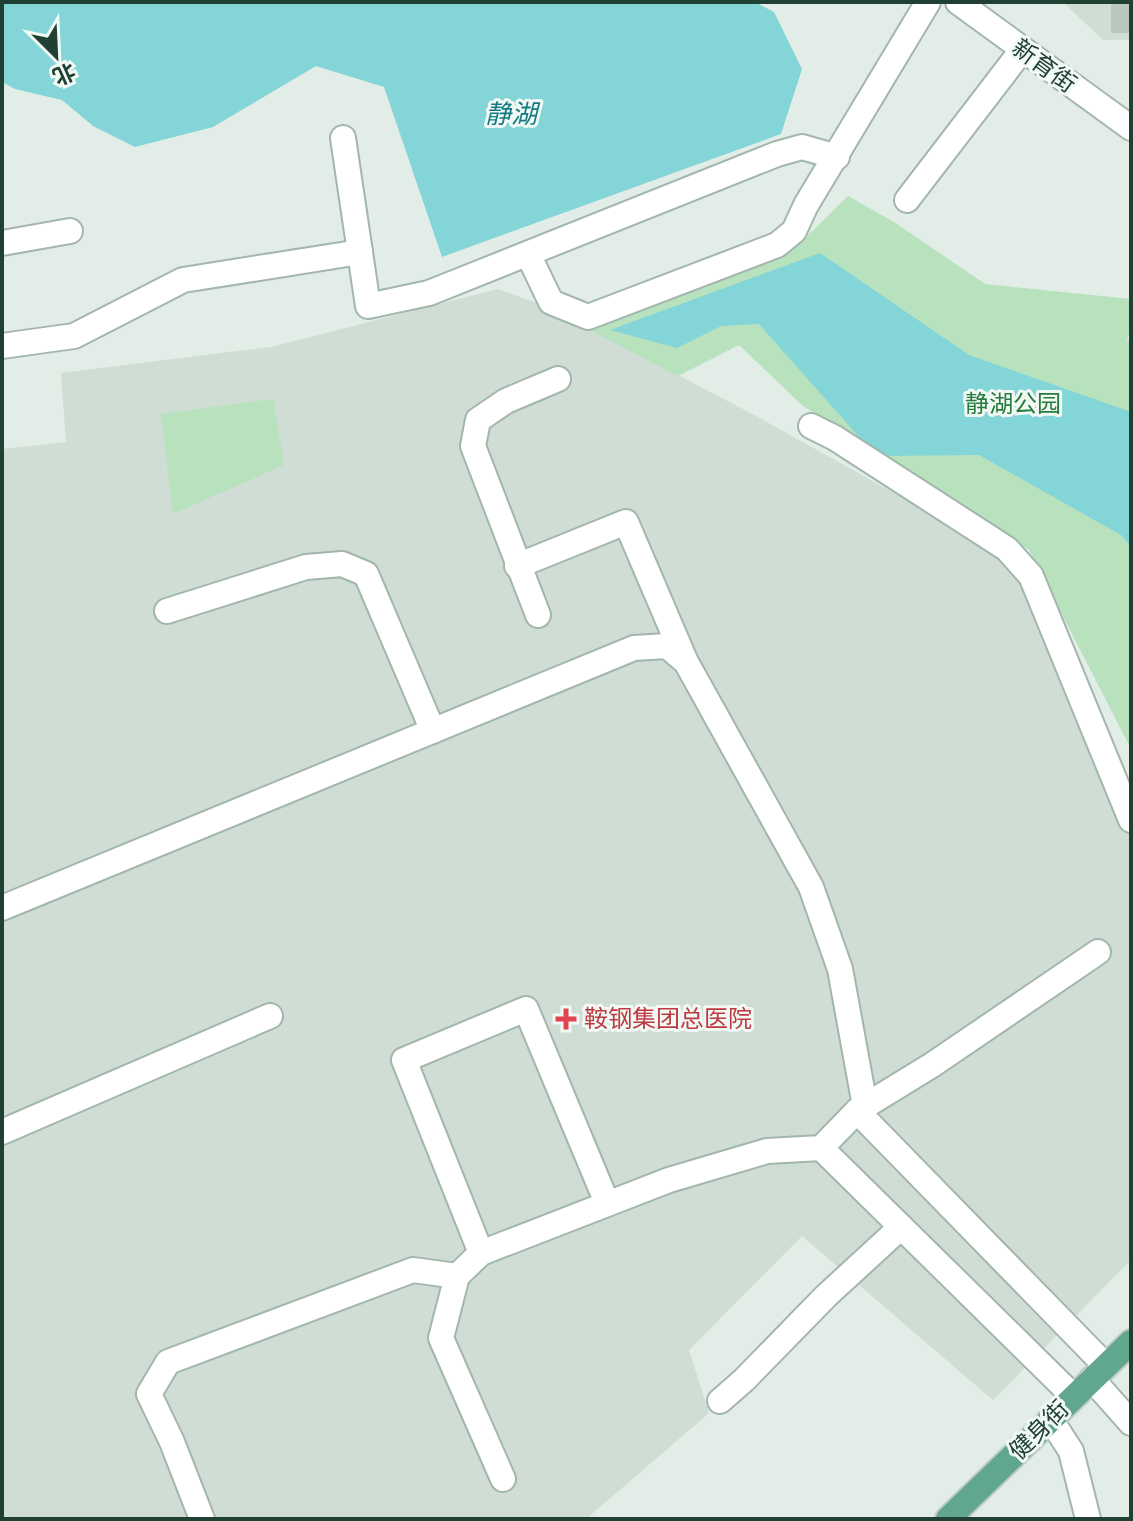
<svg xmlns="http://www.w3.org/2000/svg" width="1133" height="1521" viewBox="0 0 1133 1521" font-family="'Roboto Condensed','Noto Sans SC',sans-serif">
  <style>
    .built { fill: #cfddd5 }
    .green { fill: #b8e1be }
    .water { fill: #83d5d8 }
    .building { fill: #b6c8bf }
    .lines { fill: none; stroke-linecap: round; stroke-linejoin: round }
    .minor-casing { stroke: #a3b6ad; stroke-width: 28 }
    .major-casing { stroke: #c0cac6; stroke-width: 28 }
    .minor { stroke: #fff; stroke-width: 24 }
    .major { stroke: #61a78d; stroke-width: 24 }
    .health-dot { fill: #e0444e; stroke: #f2f9f5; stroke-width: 3 }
    .labels { text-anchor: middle; stroke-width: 6; stroke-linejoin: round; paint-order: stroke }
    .street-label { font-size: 24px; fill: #1f4033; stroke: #f2f9f5 }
    .park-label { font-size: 24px; fill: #257b3c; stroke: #f2f9f5 }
    .health-label { font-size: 24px; fill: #be3a42; stroke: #f2f9f5; text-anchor: start }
    .water-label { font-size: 26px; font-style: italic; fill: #137c82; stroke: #f2f9f5 }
  </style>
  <rect width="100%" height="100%" fill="#e1ede6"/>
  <g class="built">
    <path d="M1063 2H1131V40H1103Z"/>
    <path d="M498 289 550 308 756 416 1012 559 1131 801V1260L993 1400 802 1236 689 1350 709 1413 586 1519H2V449L66 442 61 373 271 347Z"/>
  </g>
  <g class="green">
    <path d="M848 196 894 222 985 284 1131 299V328L1127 340 1131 343V749L1029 550 907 478 802 405 739 345 678 376 586 328 793 250Z"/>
    <path d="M273 399 284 465 173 514 161 414Z"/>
  </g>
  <g class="water">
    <path d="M2 2H755L774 12 802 69 781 134 442 257 384 87 316 66 213 127 135 147 93 126 62 100 15 89 2 82Z"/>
    <path d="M820 253 969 355 1131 412V547L1121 535 979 455 876 456 759 324 721 326 677 348 610 330Z"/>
  </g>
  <rect class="building" x="1111" y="2" width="20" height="31"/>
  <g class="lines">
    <defs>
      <g id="minor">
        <path d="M958 2 1131 128"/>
        <path d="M343 138 368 306 429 293 777 154 802 147 837 157"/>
        <path d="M907 200 1022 50"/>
        <path d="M2 243 70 231"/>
        <path d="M528 254 551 302 588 317 777 245 794 231 806 205 928 2"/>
        <path d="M2 346 74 336 183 280 360 252"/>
        <path d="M811 426 835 438 1007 549 1031 576 1131 820"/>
        <path d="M517 566 626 522 685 660"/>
        <path d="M167 611 306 567 342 564 366 574 433 731"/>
        <path d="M538 615 473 446 478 420 506 401 558 379"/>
        <path d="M2 908 634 648 667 646 686 662 811 887 840 969 865 1106"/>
        <path d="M857 1111 1106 1366"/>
        <path d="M2 1132 270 1016"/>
        <path d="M821 1148 1073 1396"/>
        <path d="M481 1253 404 1060 526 1009 607 1203"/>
        <path d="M1092 1379 1131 1423"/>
        <path d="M720 1401 744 1380 826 1296 901 1227"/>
        <path d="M1051 1420 1071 1451 1088 1519"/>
        <path d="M503 1479 441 1338 457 1276 481 1253 669 1180 767 1151 821 1148 857 1111 932 1065 1098 952"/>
        <path d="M202 1519 172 1442 149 1394 168 1362 413 1270 457 1276"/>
      </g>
      <path id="major" d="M948 1519 1131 1342"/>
    </defs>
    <use href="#minor" class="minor-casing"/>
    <use href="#major" class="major-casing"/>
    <use href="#minor" class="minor"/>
    <use href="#major" class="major"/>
  </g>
  <path class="health-dot" d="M562 1007h8v8h8v8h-8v8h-8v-8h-8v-8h8z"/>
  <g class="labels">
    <g class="street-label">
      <text transform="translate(1044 66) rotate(36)" y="8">新育街</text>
      <text transform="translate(1039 1430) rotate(-45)" y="8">健身街</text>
    </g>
    <g class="park-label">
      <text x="1013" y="412">静湖公园</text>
    </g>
    <g class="health-label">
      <text x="584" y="1027">鞍钢集团总医院</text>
    </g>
    <g class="water-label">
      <text x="511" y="123">静湖</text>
    </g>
  </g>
  <rect width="1133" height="1521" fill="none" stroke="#1f4033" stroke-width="8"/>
  <g transform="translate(56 56) rotate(156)" stroke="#f2f9f5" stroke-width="6" paint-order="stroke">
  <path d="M0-6L14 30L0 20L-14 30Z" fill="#1f4033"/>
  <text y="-12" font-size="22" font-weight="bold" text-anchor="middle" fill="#1f4033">北</text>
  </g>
</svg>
